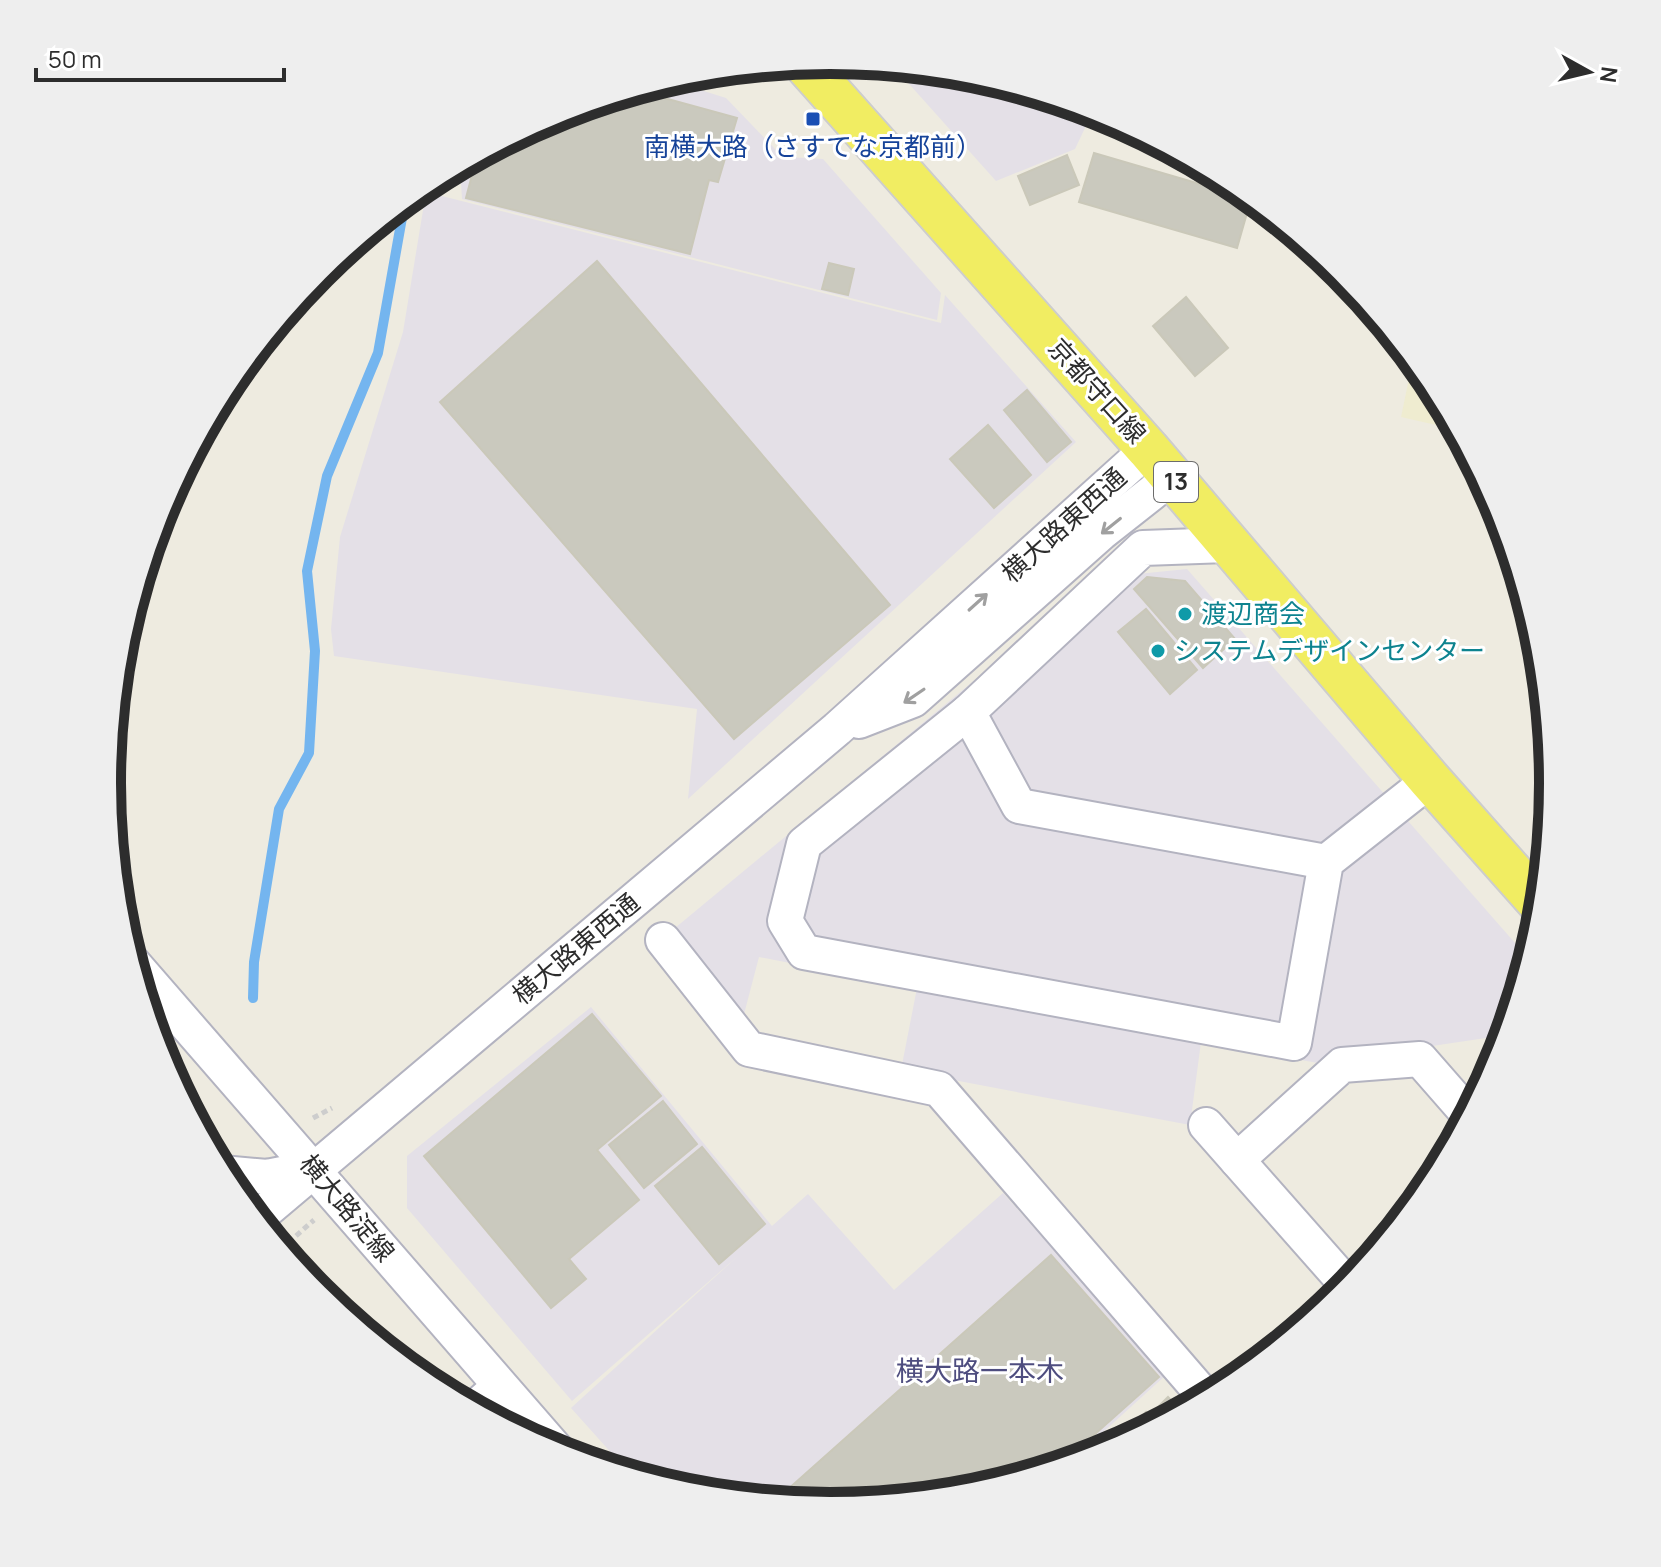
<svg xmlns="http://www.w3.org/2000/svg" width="1661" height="1567" viewBox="0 0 1661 1567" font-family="Manrope,'Noto Sans JP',sans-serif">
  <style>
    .industrial { fill: #e4e0e7 }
    .education { fill: #efecd0 }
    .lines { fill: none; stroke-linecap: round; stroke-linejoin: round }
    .stream { stroke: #74b5ef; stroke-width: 10 }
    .building { fill: #cac9be; stroke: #cac8b9; stroke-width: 2 }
    .minor-casing { stroke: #b3b3c0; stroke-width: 38 }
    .major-casing { stroke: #cdcdcd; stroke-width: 46 }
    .path { stroke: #cdcdcd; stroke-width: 5; stroke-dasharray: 6 4; stroke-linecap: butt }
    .minor { stroke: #fff; stroke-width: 34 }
    .major { stroke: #f1ed62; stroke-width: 42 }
    .oneway { stroke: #a0a0a0 }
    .transit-dot { fill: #1a4fb4; stroke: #fff; stroke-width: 3 }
    .culture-dot { fill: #0f9aa8; stroke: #fff; stroke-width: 3 }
    .labels { text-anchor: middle; stroke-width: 6; stroke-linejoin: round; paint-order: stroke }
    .shield { fill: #fff; stroke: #6c6c6c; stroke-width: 2 }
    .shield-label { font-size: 24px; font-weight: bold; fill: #2d2d2d }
    .transit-label { font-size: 26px; fill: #164399; stroke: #fff }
    .street-label { font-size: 26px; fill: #2d2d2d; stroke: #fff }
    .culture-label { font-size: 26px; fill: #0d838f; stroke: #fff; text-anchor: start }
    .neighbourhood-label { font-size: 28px; fill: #4e4d7f; stroke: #fff }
    .rim { fill: none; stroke: #2d2d2d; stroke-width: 10 }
  </style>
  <rect width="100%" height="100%" fill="#eeebe0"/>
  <g class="industrial">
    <path d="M893 66 972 74 1093 111 1075 149 996 181Z"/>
    <path d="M669 80 726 98 776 150 788 157 823 159 941 293 937 320 462 199 460 165 554 115Z"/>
    <path d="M426 192 941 323 945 295 1076 442 688 799 697 709 334 656 331 629 340 537 403 332Z"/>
    <path d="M1187 569 1530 960 1506 1035 1318 1063 1201 1042 1190 1125 901 1070 917 988 759 957 743 1018 675 928 1098 578Z"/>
    <path d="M591 1007 772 1226 808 1194 894 1290 1003 1193 1166 1375 1068 1464 971 1493 830 1507 689 1493 632 1476 571 1408 738 1256 572 1401 407 1208V1156Z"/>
  </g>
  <path class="education" d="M1413 359 1432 382 1458 430 1401 417Z"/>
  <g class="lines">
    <path class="stream" d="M253 998 254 962 279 809 309 753 315 651 307 571 327 476 378 353 405 201"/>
  </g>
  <g class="building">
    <path d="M635 90 737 118 718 182 709 180 690 254 466 198 477 156 554 115Z"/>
    <path d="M1094 153 1251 199 1237 248 1079 202Z"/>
    <path d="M1067 155 1079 185 1030 205 1018 176Z"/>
    <path d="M597 261 890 605 734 739 440 402Z"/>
    <path d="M829 263 854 269 848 295 822 289Z"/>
    <path d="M1186 297 1228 348 1195 376 1153 326Z"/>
    <path d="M1027 390 1071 442 1047 462 1004 410Z"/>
    <path d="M988 425 1031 475 994 508 950 459Z"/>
    <path d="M1147 577 1185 581 1235 639 1203 668 1134 589Z"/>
    <path d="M1146 609 1197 670 1170 694 1118 632Z"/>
    <path d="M592 1014 661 1096 597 1150 639 1200 569 1259 586 1279 551 1308 424 1156Z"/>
    <path d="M663 1101 697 1144 644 1188 609 1145Z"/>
    <path d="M702 1147 765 1224 719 1264 655 1186Z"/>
    <path d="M1051 1255 1159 1377 1058 1467 971 1493 830 1507 780 1502 777 1499Z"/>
    <path d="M1168 1397 1182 1412 1159 1424 1150 1415Z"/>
    <path d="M1146 1412 1158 1425 1126 1442 1121 1436Z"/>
  </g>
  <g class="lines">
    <defs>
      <g id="minor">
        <path d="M1227 545 1143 548 968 712 1019 806 1326 862"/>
        <path d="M968 712 804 844 785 921 804 952 1294 1043 1326 862 1430 780"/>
        <path d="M859 721 913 700 1101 533 1172 477"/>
        <path d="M663 940 749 1049 939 1089 1207 1399"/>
        <path d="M132 962 560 1454"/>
        <path d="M1206 1125 1349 1287"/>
        <path d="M1237 1160 1342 1065 1420 1059 1469 1115"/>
        <path d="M222 1173 267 1177 313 1168"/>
        <path d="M256 1219 837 729 1148 449"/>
        <path d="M474 1409 500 1386"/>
      </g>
      <path id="major" d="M804 63 1148 449 1430 780 1542 906"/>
    </defs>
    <use href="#minor" class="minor-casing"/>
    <use href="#major" class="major-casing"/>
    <g class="path">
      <path d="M313 1118 332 1108"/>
      <path d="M281 1249 314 1220"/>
    </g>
    <use href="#minor" class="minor"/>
    <use href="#major" class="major"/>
  </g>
  <defs><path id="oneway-shaft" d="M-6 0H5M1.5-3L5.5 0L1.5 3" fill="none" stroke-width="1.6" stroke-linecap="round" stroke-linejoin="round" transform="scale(2)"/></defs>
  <g class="oneway">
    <use href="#oneway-shaft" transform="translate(1111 526) rotate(141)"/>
    <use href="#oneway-shaft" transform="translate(978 602) rotate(-42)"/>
    <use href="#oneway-shaft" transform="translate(914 696) rotate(146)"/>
  </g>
  <rect class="transit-dot" x="805" y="111" width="16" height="16" rx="4"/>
  <g class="culture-dot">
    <circle cx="1185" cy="614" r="8"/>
    <circle cx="1158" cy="651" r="8"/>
  </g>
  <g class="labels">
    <rect class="shield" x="1154" y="462" width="44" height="40" rx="6"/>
    <g class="shield-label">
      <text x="1176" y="490">13</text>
    </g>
    <g class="transit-label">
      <text x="813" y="156">南横大路（さすてな京都前）</text>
    </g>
    <g class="street-label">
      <text transform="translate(1097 391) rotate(48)" y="9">京都守口線</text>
      <text transform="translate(1064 525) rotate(-42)" y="9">横大路東西通</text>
      <text transform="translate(576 949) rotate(-40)" y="9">横大路東西通</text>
      <text transform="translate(347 1208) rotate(50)" y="9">横大路淀線</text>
    </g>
    <g class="culture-label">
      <text x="1201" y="623">渡辺商会</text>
      <text x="1174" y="660">システムデザインセンター</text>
    </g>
    <g class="neighbourhood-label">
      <text x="980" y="1381">横大路一本木</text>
    </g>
  </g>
  <path d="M0 0H1661V1567H0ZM121 783a709 709 0 1 1 1418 0a709 709 0 1 1-1418 0Z" fill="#eee" fill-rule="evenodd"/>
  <path class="rim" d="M121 783a709 709 0 1 1 1418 0a709 709 0 1 1-1418 0Z"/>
  <g transform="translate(1589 72) rotate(98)" stroke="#ffffff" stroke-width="6" paint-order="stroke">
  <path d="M0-6L14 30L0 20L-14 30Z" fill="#2d2d2d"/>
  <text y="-12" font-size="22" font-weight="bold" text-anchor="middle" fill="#2d2d2d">N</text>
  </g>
  <path d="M36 68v12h248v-12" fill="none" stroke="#2d2d2d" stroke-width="4"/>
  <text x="48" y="68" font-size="24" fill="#2d2d2d" stroke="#ffffff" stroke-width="6" paint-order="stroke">50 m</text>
</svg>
